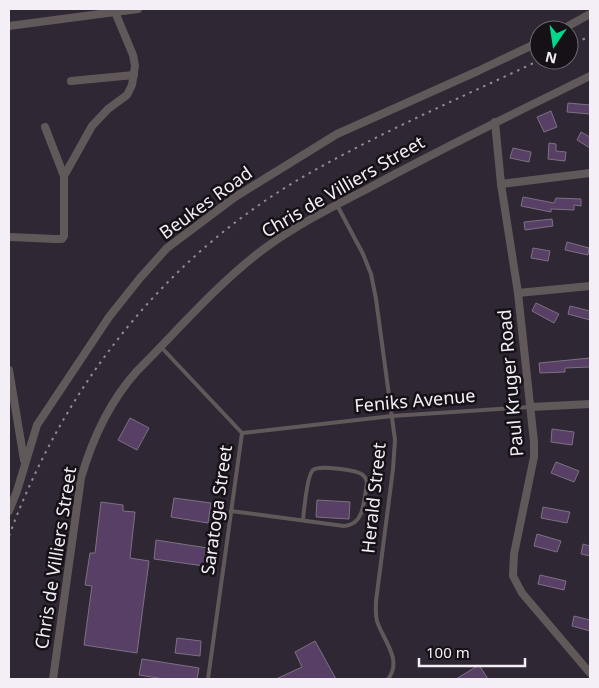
<svg xmlns="http://www.w3.org/2000/svg" width="599" height="688" viewBox="0 0 599 688" font-family="'Noto Sans',sans-serif">
  <style>
    .building { fill: #583f66; stroke: #7b7281 }
    .lines { fill: none; stroke-linecap: round; stroke-linejoin: round }
    .lane { stroke: #615959; stroke-width: 4 }
    .street { stroke: #615959; stroke-width: 8 }
    .rail { stroke: #918b95; stroke-width: 2; stroke-dasharray: 2.5 5; stroke-linecap: butt }
    .labels { text-anchor: middle; stroke-width: 5; stroke-linejoin: round; paint-order: stroke }
    .street-label { font-size: 18px; fill: #f4eff7; stroke: #151117 }
  </style>
  <rect width="100%" height="100%" fill="#2f2733"/>
  <g class="building">
    <path d="M568 103 590 105V114L567 112Z"/>
    <path d="M551 111 557 127 544 132 537 117Z"/>
    <path d="M581 132 590 137V148L577 140Z"/>
    <path d="M549 143 556 144V151L566 152 565 161 548 159Z"/>
    <path d="M513 148 531 152 529 162 510 158Z"/>
    <path d="M523 197 554 203 556 198 581 199V206L574 205V210L551 209V212L521 206Z"/>
    <path d="M552 219 553 226 525 230 524 222Z"/>
    <path d="M567 242 589 248 588 255 565 250Z"/>
    <path d="M533 248 550 251 548 261 531 258Z"/>
    <path d="M536 303 559 314 554 323 532 311Z"/>
    <path d="M570 306 590 311V320L568 314Z"/>
    <path d="M590 358V367L565 368V372L540 373 539 363Z"/>
    <path d="M130 418 149 428 137 450 118 440Z"/>
    <path d="M552 429 574 432 572 445 551 442Z"/>
    <path d="M556 462 579 471 574 482 551 473Z"/>
    <path d="M174 498 211 503 208 523 171 517Z"/>
    <path d="M317 500 350 502 349 519 316 517Z"/>
    <path d="M101 502 123 505V511L135 512 130 558 149 561 137 653 84 645 92 586 85 585 90 553H95Z"/>
    <path d="M543 507 570 512 567 523 541 518Z"/>
    <path d="M537 534 561 541 557 552 534 546Z"/>
    <path d="M156 540 214 549 211 567 154 559Z"/>
    <path d="M583 544 590 546V556L581 554Z"/>
    <path d="M540 575 566 581 564 590 538 584Z"/>
    <path d="M574 616 590 620V631L572 626Z"/>
    <path d="M177 638 201 641 200 656 175 653Z"/>
    <path d="M315 641 336 679H276L302 667 295 652Z"/>
    <path d="M142 659 199 668 197 679H164L139 675Z"/>
    <path d="M479 665 488 679H456Z"/>
  </g>
  <g class="lines">
    <g class="lane">
      <path d="M337 205 363 254 371 274 376 299 395 440 393 469 376 601C376 608 375 614 377 621 383 640 403 660 388 679"/>
      <path d="M161 347 242 433"/>
      <path d="M242 433 392 416 531 407"/>
      <path d="M231 511 344 526C365 525 364 499 367 482 366 479 366 478 363 475 357 470 319 465 313 470 307 475 304 510 303 520"/>
      <path d="M208 679 242 433"/>
    </g>
    <g class="street">
      <path d="M9 26 138 9"/>
      <path d="M561 30 590 14"/>
      <path d="M71 81 134 75"/>
      <path d="M495 122 501 184 518 293 534 442V457L514 554 513 576 522 593 590 673"/>
      <path d="M45 127 64 176"/>
      <path d="M501 184 590 173"/>
      <path d="M9 237 56 239H62L64 236V176L92 126 108 109 127 95 132 85 135 66 133 55 115 12"/>
      <path d="M518 293 590 286"/>
      <path d="M9 370 24 460"/>
      <path d="M531 407 590 404"/>
      <path d="M9 511 17 491 37 425 109 317 140 278 167 248 235 197 337 134 478 71 539 42"/>
      <path d="M53 679 81 478C92 440 110 401 137 371 178 330 218 283 265 248 297 225 332 207 367 189 440 149 515 113 590 76"/>
    </g>
    <g class="rail">
      <path d="M569 46 590 36"/>
      <path d="M9 536C63 389 161 262 296 181 374 135 458 99 540 60"/>
    </g>
  </g>
  <g class="labels">
    <g class="street-label">
      <text transform="translate(343 187) rotate(-30)" y="6">Chris de Villiers Street</text>
      <text transform="translate(206 203) rotate(-36)" y="6">Beukes Road</text>
      <text transform="translate(511 383) rotate(-95)" y="6">Paul Kruger Road</text>
      <text transform="translate(415 401) rotate(-5)" y="6">Feniks Avenue</text>
      <text transform="translate(374 498) rotate(-84)" y="6">Herald Street</text>
      <text transform="translate(217 510) rotate(-82)" y="6">Saratoga Street</text>
      <text transform="translate(56 558) rotate(-81)" y="6">Chris de Villiers Street</text>
    </g>
  </g>
  <rect width="599" height="688" fill="none" stroke="#f4eff7" stroke-width="20"/>
  <g transform="translate(554 45) rotate(193)"><circle r="24" fill="#151117" stroke="#6e6a71"/>
  <path d="M0-4L9 19L0 12L-9 19Z" fill="#00d98c"/>
  <text y="-8" font-size="14" font-weight="bold" text-anchor="middle" fill="#f4eff7">N</text>
  </g>
  <path d="M419 658v8h106v-8" fill="none" stroke="#f4eff7" stroke-width="2.5"/>
  <text x="426" y="658" font-size="15" fill="#f4eff7" stroke="#151117" stroke-width="4" paint-order="stroke">100 m</text>
</svg>
